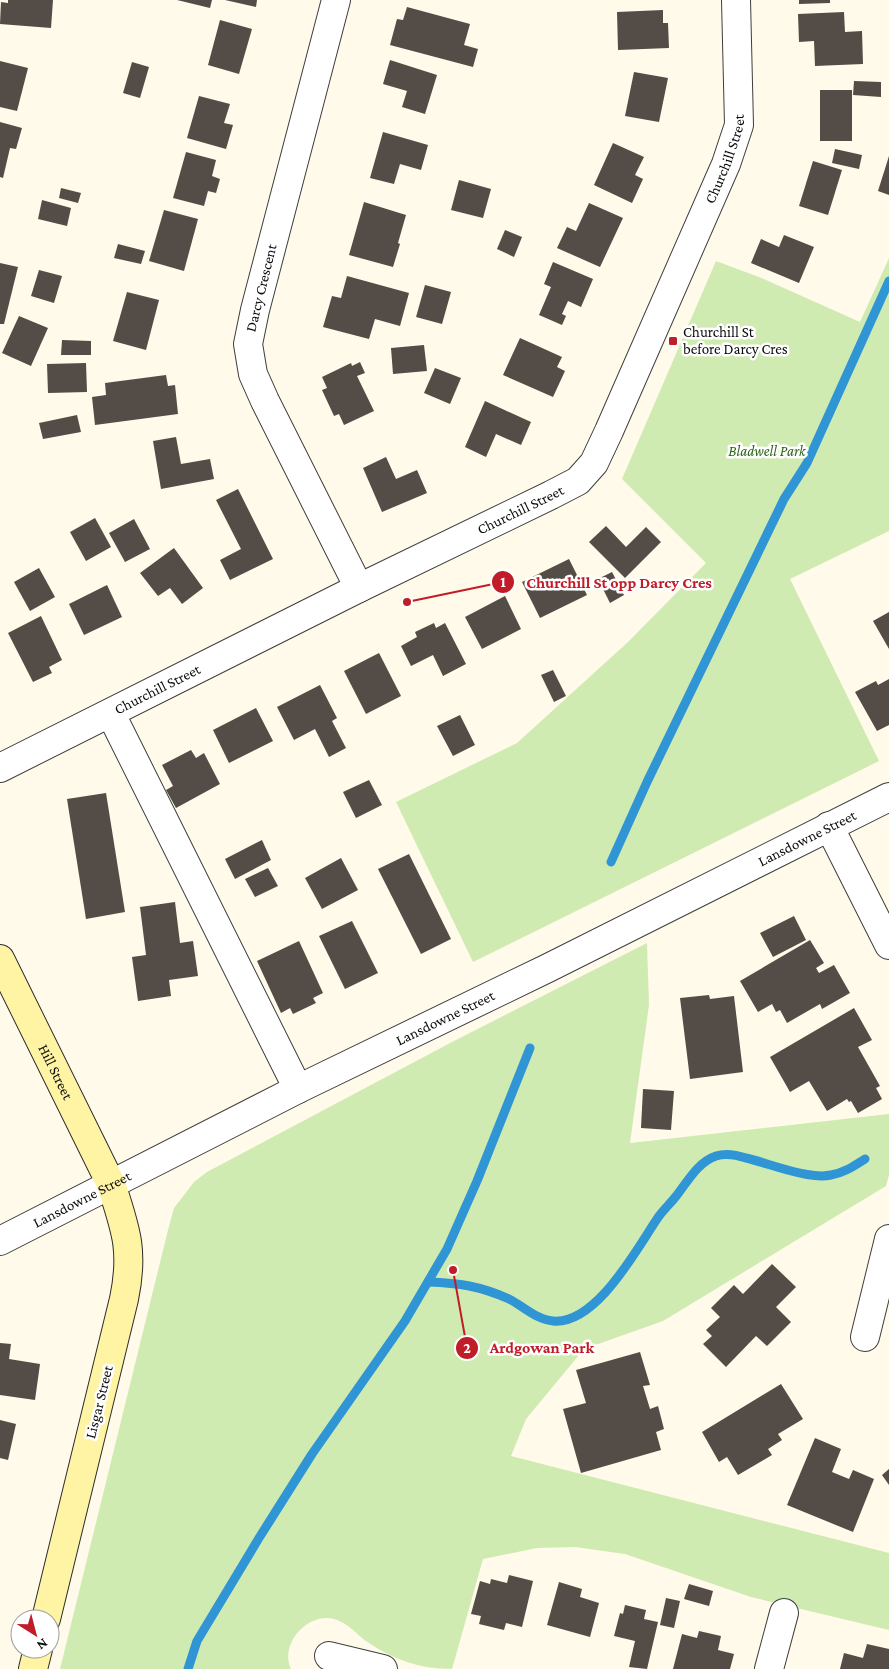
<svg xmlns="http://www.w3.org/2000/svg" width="889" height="1669" viewBox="0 0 889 1669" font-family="'Crimson Pro',serif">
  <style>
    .green { fill: #d0ebb2 }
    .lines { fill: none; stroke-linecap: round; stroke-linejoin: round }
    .stream { stroke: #2f95d4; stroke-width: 9 }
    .building { fill: #544c47 }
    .street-casing { stroke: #3e3e3e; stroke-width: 30 }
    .secondary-casing { stroke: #2d2d2d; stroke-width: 30 }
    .street { stroke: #fff; stroke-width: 28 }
    .secondary { stroke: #fff3a4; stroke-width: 28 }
    .poi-dot { fill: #c11d28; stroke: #fff; stroke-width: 2 }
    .labels { text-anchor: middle; stroke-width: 5; stroke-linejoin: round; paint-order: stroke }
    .street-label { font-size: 15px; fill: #0b0b0b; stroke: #fff }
    .poi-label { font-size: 15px; fill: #0b0b0b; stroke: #fff; text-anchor: start }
    .park-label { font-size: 15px; font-style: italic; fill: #2b6519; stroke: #fff }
    .leader { fill: none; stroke: #c11d28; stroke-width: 2 }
    .callout-dot { fill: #c11d28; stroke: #fff; stroke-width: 2 }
    .mark-label { font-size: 15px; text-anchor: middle; font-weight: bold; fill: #fff }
    .callout-label { font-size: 16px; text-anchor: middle; font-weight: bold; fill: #c11d28; stroke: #fff; stroke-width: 5; stroke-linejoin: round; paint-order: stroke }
  </style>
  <rect width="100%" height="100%" fill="#fffae9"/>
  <g class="green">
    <path d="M889 258V531L790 579 879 761 473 962 396 802 517 743 628 642 706 563 622 479 716 261 759 277 860 322Z"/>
    <path d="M647 943 649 1005 630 1143 889 1114V1175L886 1186 663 1321 584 1349 526 1419 511 1456 889 1553V1630L751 1597 625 1554 575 1547 537 1548 483 1559 452 1669C420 1669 391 1659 366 1641 355 1633 348 1623 334 1619 308 1612 279 1644 291 1669H60L168 1230 174 1208 194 1182 207 1172 452 1042Z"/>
  </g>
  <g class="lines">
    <g class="stream">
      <path d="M611 862 647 782 784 499 807 463 889 281"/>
      <path d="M428 1282C459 1283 480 1286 509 1299 523 1306 537 1320 553 1321 596 1325 636 1250 657 1219 663 1210 671 1203 677 1195 688 1181 698 1162 716 1156 725 1153 737 1155 746 1158 768 1163 809 1180 831 1175 844 1173 854 1166 865 1159"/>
      <path d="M188 1669 197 1641 259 1538 312 1454 405 1321 447 1249 477 1181 530 1048"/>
    </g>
  </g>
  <g class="building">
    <path d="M8 0H53L51 28 0 24 1 2 8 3Z"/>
    <path d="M177 0H212L210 8Z"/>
    <path d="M225 0H257L256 7Z"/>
    <path d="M799 0H830V3L799 4Z"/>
    <path d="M407 7 470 24 464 45 478 49 473 67 390 45 397 19 403 20Z"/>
    <path d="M663 10V23H668L669 48 618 50 617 12Z"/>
    <path d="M844 12 845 32 862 31 863 64 815 66 814 41 799 42 798 14Z"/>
    <path d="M220 20 252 29 239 74 208 65Z"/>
    <path d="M390 60 437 75 425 114 402 107 407 91 383 84Z"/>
    <path d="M0 61 28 68 17 111 0 107Z"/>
    <path d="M132 62 149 67 140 98 123 93Z"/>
    <path d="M634 72 668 78 659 122 625 116Z"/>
    <path d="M854 81 881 82V97L853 95Z"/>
    <rect x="820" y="90" width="32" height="51"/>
    <path d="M199 96 230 104 224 123 233 125 226 149 187 138Z"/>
    <path d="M0 122 22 128 16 149 10 148 3 178 0 177Z"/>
    <path d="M383 132 428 145 421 170 400 164 394 184 370 178Z"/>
    <path d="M613 143 644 157 635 175 643 179 632 203 594 185Z"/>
    <path d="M835 149 862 155 859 169 832 163Z"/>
    <path d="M186 152 216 160 212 176 220 179 216 193 208 191 204 206 173 198Z"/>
    <path d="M889 156V195L878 191Z"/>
    <path d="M813 161 842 170 828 215 799 206Z"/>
    <path d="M459 180 491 189 483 218 451 210Z"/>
    <path d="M61 188 81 193 78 203 59 198Z"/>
    <path d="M42 200 71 208 67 226 38 219Z"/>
    <path d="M364 202 406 215 398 243 400 244 393 267 349 255Z"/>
    <path d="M589 203 623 218 600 267 557 248 567 227 576 231Z"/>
    <path d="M164 210 198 219 184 271 149 261Z"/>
    <path d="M505 230 522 237 514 257 497 249Z"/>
    <path d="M784 235 814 247 799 283 751 263 761 239 779 247Z"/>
    <path d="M118 244 145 251 141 264 114 258Z"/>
    <path d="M553 262 593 279 581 307 568 301 562 314 566 316 562 325 539 315 551 287 544 284Z"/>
    <path d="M0 263 18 267 4 324H0Z"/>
    <path d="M39 270 62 276 54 303 31 296Z"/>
    <path d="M347 276 409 293 400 326 375 319 369 339 323 327 332 296 341 298Z"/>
    <path d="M425 285 451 292 442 324 416 317Z"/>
    <path d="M127 292 159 300 146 350 113 341Z"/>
    <path d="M19 316 48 328 31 366 2 353Z"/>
    <path d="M520 338 562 357 557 367 565 371 553 397 503 375Z"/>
    <path d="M62 340 91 341V355H61Z"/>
    <path d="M424 345 427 371 393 374 391 348Z"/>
    <path d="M360 362 365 373 357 376 374 411 344 425 339 414 334 416 322 390 327 388 322 377 351 363 352 366Z"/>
    <path d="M86 363 87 392 48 393 47 364Z"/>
    <path d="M435 368 461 378 450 404 424 393Z"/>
    <path d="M166 375 168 386 175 385 178 414 95 425 92 397 106 395 105 383Z"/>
    <path d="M485 401 531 422 521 445 496 434 486 457 465 447Z"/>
    <path d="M77 415 81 432 43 439 39 423Z"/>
    <path d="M176 437 181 464 210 459 214 479 161 489 153 441Z"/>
    <path d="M386 457 396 479 417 470 427 493 382 512 363 468Z"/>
    <path d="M238 489 273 559 230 580 220 560 241 549 216 500Z"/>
    <path d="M95 518 111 547 86 561 70 532Z"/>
    <path d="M134 519 150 549 125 562 109 533Z"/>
    <path d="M606 526 626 547 646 527 661 542 625 578 589 542Z"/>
    <path d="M174 548 203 588 182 604 170 588 158 596 140 573Z"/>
    <path d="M569 559 587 595 540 618 522 582Z"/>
    <path d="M39 568 55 597 30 611 14 582Z"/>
    <path d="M612 572 624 595 610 603 598 579Z"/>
    <path d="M107 585 122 617 84 635 69 604Z"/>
    <path d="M505 596 521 629 482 649 465 617Z"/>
    <path d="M889 612V649L873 621Z"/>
    <path d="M41 616 62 660 49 667 52 673 33 682 8 633Z"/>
    <path d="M434 623 436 628 445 623 466 664 443 676 433 655 411 666 401 646 417 637 415 632Z"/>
    <path d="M379 653 401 696 366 714 344 671Z"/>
    <path d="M553 670 566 696 554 702 541 675Z"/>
    <path d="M889 679V725L877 731 855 692 876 681 878 685Z"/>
    <path d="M320 685 337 718 332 721 346 748 329 757 315 729 294 740 277 707Z"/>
    <path d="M256 708 273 741 229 763 213 730Z"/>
    <path d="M460 715 475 745 453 756 437 726Z"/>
    <path d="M191 750 196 758 204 753 220 784 176 808 166 790 173 786 162 765Z"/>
    <path d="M369 780 382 805 356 818 343 792Z"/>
    <path d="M106 793 125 912 86 919 67 799Z"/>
    <path d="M262 840 271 860 235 879 225 859Z"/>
    <path d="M409 854 451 939 421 954 378 869Z"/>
    <path d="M341 858 358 890 322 909 305 878Z"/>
    <path d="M268 868 278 886 255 897 245 879Z"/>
    <path d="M175 902 180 943 193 941 198 976 169 980 171 996 138 1001 132 957 146 955 140 907Z"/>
    <path d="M794 916 806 940 773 957 760 933Z"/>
    <path d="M352 921 378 973 345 989 319 936Z"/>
    <path d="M810 940 824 963 816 968 819 973 834 965 850 993 822 1009 820 1004 787 1023 780 1010 776 1012 772 1004 758 1012 740 981Z"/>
    <path d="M299 941 323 993 313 998 316 1003 293 1014 290 1008 281 1013 257 961Z"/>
    <path d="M709 995 710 999 734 996 743 1072 690 1079 680 998Z"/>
    <path d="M854 1008 872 1040 858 1047 880 1086 876 1088 882 1099 858 1113 851 1101 849 1102 847 1099 827 1111 809 1081 790 1092 770 1057Z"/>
    <path d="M643 1089 674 1091 671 1130 641 1128Z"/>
    <path d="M772 1264 796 1287 776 1307 791 1322 767 1346 756 1336 726 1367 703 1344 712 1336 706 1330 720 1317 711 1308 734 1285 743 1294Z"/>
    <path d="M0 1343 11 1344 9 1359 40 1364 35 1400 0 1395Z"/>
    <path d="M640 1352 650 1385 643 1386 650 1409 658 1406 664 1429 656 1432 661 1450 581 1473 563 1409 586 1403 576 1370Z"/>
    <path d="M781 1384 803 1419 778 1434 782 1440 768 1449 772 1455 738 1475 727 1457 719 1462 702 1432Z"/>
    <path d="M0 1420 16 1424 8 1460 0 1458Z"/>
    <path d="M815 1438 841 1449 832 1472 849 1479 853 1470 874 1479 853 1532 787 1505Z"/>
    <path d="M889 1469V1485L882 1475Z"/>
    <path d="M509 1575 533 1581 522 1627 506 1623 504 1630 479 1624 481 1616 471 1614 480 1581 490 1584 491 1579 507 1583Z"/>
    <path d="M559 1582 582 1589 580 1597 599 1603 590 1637 547 1625Z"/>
    <path d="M689 1584 713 1591 709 1606 684 1599Z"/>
    <path d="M666 1598 680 1601 674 1628 660 1625Z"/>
    <path d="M625 1605 646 1610 644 1619 658 1622 647 1669 629 1667 635 1641 614 1636 620 1613 623 1614Z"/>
    <path d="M699 1631 721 1636 718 1650 734 1654 730 1669H673L682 1634 697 1638Z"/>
    <path d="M867 1644 889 1649V1669H840L844 1653 863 1658Z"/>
  </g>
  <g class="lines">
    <defs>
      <g id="street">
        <path d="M336 0 255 310 248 344 253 374 265 401 359 588"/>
        <path d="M111 714 298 1089"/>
        <path id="s1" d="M0 768 359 588 551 495 578 481 594 463 609 431 726 164 739 125 736 0"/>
        <path d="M829 826 889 945"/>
        <path id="s2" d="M0 1241 298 1089 548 968 889 797"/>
        <path d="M865 1337 889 1239"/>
        <path d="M329 1656 383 1669"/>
        <path d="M769 1669 784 1613"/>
      </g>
      <g id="secondary">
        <path id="s3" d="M0 959 111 1184C126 1230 134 1251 124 1299L46 1619"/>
        <path d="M33 1669 38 1649"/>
      </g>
    </defs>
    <use href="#street" class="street-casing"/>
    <use href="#secondary" class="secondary-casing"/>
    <use href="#street" class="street"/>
    <use href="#secondary" class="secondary"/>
  </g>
  <rect class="poi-dot" x="668" y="336" width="10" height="10" rx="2.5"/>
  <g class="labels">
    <g class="street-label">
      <text dy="5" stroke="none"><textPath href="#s1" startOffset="1001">Churchill Street</textPath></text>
      <text transform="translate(261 288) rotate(-76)" y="5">Darcy Crescent</text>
      <text dy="5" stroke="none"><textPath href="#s1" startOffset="581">Churchill Street</textPath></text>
      <text dy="5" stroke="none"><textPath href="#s1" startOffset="176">Churchill Street</textPath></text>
      <text dy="5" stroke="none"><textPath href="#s2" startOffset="902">Lansdowne Street</textPath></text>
      <text dy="5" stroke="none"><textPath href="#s2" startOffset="498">Lansdowne Street</textPath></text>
      <text dy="5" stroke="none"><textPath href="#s3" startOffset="126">Hill Street</textPath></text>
      <text dy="5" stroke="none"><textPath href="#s2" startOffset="92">Lansdowne Street</textPath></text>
      <text transform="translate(99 1402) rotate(-76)" y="5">Lisgar Street</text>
    </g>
    <g class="poi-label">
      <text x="683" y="337">Churchill St<tspan x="683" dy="17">before Darcy Cres</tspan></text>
    </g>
    <g class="park-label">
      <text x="767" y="456">Bladwell Park</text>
    </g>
  </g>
  <path class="leader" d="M407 602L503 582M453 1270L467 1348"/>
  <g class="callout-dot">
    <circle cx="407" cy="602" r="5"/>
    <circle cx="453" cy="1270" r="5"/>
    <circle cx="503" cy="582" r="12"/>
    <circle cx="467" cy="1348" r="12"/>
  </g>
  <g class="mark-label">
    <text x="503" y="587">1</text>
    <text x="467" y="1353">2</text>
  </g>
  <g class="callout-label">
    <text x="619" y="588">Churchill St opp Darcy Cres</text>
    <text x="542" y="1353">Ardgowan Park</text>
  </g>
  <g transform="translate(35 1634) rotate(144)"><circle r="24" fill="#ffffff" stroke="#9d9d9d"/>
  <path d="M0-4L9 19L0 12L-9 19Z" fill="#c11d28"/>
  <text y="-8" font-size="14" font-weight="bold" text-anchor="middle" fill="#0b0b0b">N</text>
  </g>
</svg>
